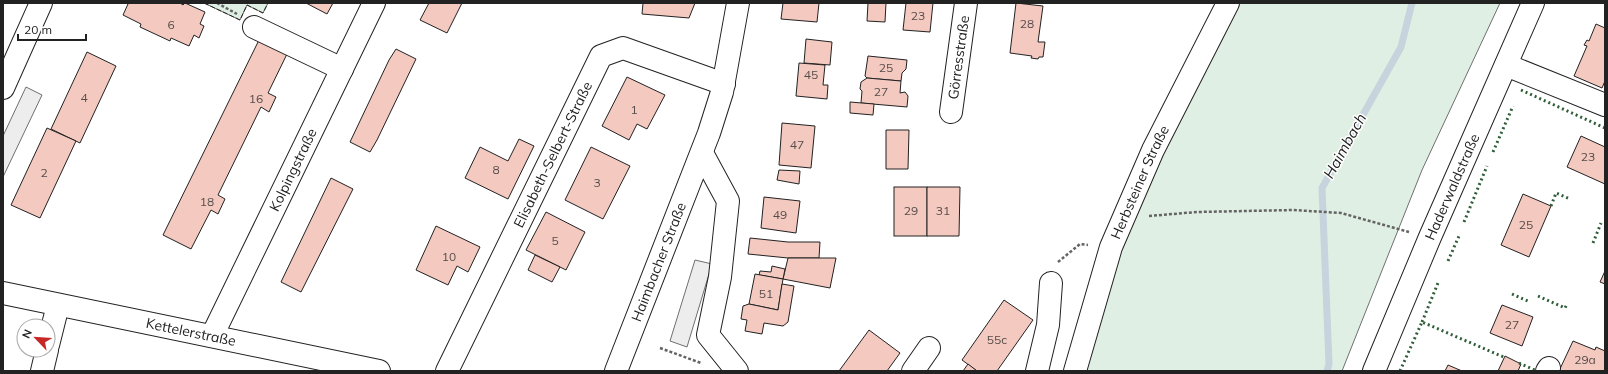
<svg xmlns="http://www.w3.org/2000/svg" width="1608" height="374" viewBox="0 0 1608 374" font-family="Mulish,sans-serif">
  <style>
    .green { fill: #e0efe3; stroke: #6f6f6f }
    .parking { fill: #ededed; stroke: #6f6f6f }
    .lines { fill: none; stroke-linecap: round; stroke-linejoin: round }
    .stream { stroke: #c7d3dd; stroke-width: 7 }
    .building { fill: #f3c9c0; stroke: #222 }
    .minor-casing { stroke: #222; stroke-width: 24 }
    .major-casing { stroke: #222; stroke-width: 24 }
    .path { stroke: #646464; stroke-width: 2.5; stroke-dasharray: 3 2; stroke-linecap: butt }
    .minor { stroke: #fff; stroke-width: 22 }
    .major { stroke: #fff; stroke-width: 22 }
    .hedge { stroke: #2f5e38; stroke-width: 3; stroke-dasharray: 2 3; stroke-linecap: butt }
    .fence { stroke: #222; stroke-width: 1; stroke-dasharray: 5 2; stroke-linecap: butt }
    .labels { text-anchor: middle; stroke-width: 3; stroke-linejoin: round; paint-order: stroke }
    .number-label { font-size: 12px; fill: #564c4a }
    .street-label { font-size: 14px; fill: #222; stroke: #fff }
    .water-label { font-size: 15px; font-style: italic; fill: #222; stroke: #fff }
  </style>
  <rect width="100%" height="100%" fill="#fff"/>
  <g class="green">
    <path d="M204 3H268L263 13 247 5 240 20Z"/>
    <path d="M1221 3H1500L1422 170 1342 371H1079L1106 280Z"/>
  </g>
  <g class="parking">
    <path d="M26 87 42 95 3 177V136Z"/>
    <path d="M695 260 712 264 687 347 670 341Z"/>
  </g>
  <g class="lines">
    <path class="stream" d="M1327 371 1329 364 1322 188 1401 47 1412 3"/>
  </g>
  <g class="building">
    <path d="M126 3H180L183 5 185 3 205 12 200 24 204 26 199 38 194 35 189 46 171 38 170 41 140 27 141 24 123 15 128 4Z"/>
    <path d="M306 3H333L327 14Z"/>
    <path d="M429 3H462L447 33 420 20Z"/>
    <path d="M643 3H695L689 18 642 14Z"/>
    <path d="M783 3H819L817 22 781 19Z"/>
    <path d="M868 3H886L885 22 867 21Z"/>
    <path d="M906 3H933L930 32 903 30Z"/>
    <path d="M1016 3 1043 6 1038 42H1045L1043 57H1039L1038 59 1031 58 1032 56 1010 53Z"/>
    <path d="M1596 24 1605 28V81L1602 88 1574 76 1587 46 1584 45 1587 40 1589 41Z"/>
    <path d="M806 39 832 42 830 65 804 63Z"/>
    <path d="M259 40 287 54 268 93 276 97 269 112 261 107 218 195 225 199 218 214 211 210 191 249 163 235Z"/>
    <path d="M396 49 416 59 377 140 370 152 350 142 389 60Z"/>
    <path d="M87 52 116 66 80 143 51 129Z"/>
    <path d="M868 56 907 60 906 69 902 73 901 81 867 78 865 76Z"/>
    <path d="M799 63 825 65 823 85H828L827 99 796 96Z"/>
    <path d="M627 77 665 95 647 129 637 124 629 140 602 126Z"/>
    <path d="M867 78 901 81 900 93 905 92 908 96 907 107 861 103 862 91 860 89 861 82Z"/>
    <path d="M850 102 874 104 873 115 850 113Z"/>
    <path d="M782 123 815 126 811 168 779 165Z"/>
    <path d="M47 128 76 141 40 218 11 205Z"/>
    <path d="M886 130H909L908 169H886Z"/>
    <path d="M1581 136 1605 147V184L1567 167Z"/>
    <path d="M519 139 534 146 508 199 465 178 480 147 508 161Z"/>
    <path d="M591 147 630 166 603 219 565 200Z"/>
    <path d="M779 170 800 171 799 184 777 180Z"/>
    <path d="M331 178 353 189 301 292 281 282Z"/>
    <rect x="894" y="187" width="33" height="49"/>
    <path d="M927 187H960L959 236H927Z"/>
    <path d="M1523 194 1551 206 1529 257 1501 245Z"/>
    <path d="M764 197 800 201 796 233 761 228Z"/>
    <path d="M546 212 585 232 566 270 526 250Z"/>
    <path d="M436 226 480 247 468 272 457 266 448 285 416 270Z"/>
    <path d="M750 238 788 242H820L819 258H788L748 254Z"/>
    <path d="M535 255 560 267 552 282 528 270Z"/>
    <path d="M788 258H836L830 288 783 279Z"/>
    <path d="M772 266 785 269 783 279 759 275 760 271 771 272Z"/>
    <path d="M1605 271V284L1600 282Z"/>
    <path d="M755 274 783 279 778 310 749 304Z"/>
    <path d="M782 284 794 286 788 322 783 326 764 323 762 334 745 331 747 320 741 319 743 306 749 304 778 310Z"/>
    <path d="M1004 300 1033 320 997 371H977L962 360Z"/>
    <path d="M1502 305 1533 317 1522 346 1490 333Z"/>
    <path d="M869 330 900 353 887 371H839Z"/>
    <path d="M1573 341 1595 350 1596 347 1605 351V371H1559Z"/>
    <path d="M1505 356 1521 364 1518 371H1498Z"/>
    <path d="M968 364 977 371H963Z"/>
    <path d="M1448 365 1462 371H1445Z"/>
  </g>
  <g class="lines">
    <defs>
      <g id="minor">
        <path d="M254 27 342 69"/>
        <path d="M1506 65 1605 105"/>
        <path d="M3 88 41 3"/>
        <path id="s1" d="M951 112 966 3"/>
        <path d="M702 153 728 201 720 277 708 335 737 371"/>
        <path id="s2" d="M3 293 379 371"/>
        <path id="s3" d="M212 336 374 3"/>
        <path d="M48 345 58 305"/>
        <path d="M42 371 47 350"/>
        <path id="s4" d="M447 371 601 56 623 48 724 84"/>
        <path d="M913 371 929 348"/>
        <path d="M1037 371 1048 325 1051 283"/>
        <path id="s5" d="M1075 371 1111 247 1153 150 1228 3"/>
        <path id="s6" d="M1374 371 1430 237 1533 3"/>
        <path d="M1547 371 1549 368"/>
      </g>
      <g id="major">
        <path id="s7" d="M616 371 709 133 722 92 738 3"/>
      </g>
    </defs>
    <use href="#minor" class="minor-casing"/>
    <use href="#major" class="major-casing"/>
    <g class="path">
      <path d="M217 3 237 14"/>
      <path d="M1149 216 1197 212 1293 210 1341 213 1409 232"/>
      <path d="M1058 262 1080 244 1088 245"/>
      <path d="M660 348 701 363"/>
    </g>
    <use href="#minor" class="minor"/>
    <use href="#major" class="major"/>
    <g class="hedge">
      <path d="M1521 90 1605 128"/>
      <path d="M1493 152 1513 106"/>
      <path d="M1551 206 1556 193 1570 199"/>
      <path d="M1464 222 1487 166"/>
      <path d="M1593 243 1601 223"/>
      <path d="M1448 261 1459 236"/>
      <path d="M1512 294 1528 301"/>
      <path d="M1538 296 1565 308 1567 304"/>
      <path d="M1422 322 1438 283"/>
      <path d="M1519 363 1535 370"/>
      <path d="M1400 371 1422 322 1506 358"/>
    </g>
    <path class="fence" d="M204 3 240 20 247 5 263 13 268 3"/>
  </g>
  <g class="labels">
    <g class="number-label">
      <text x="918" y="20">23</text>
      <text x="1027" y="28">28</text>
      <text x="171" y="29">6</text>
      <text x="886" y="72">25</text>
      <text x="811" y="79">45</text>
      <text x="881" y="96">27</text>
      <text x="84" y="102">4</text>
      <text x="256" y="103">16</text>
      <text x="634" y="114">1</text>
      <text x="797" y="149">47</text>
      <text x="1588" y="161">23</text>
      <text x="496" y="174">8</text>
      <text x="44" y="177">2</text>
      <text x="597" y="187">3</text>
      <text x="207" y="206">18</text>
      <text x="911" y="215">29</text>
      <text x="943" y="215">31</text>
      <text x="780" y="219">49</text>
      <text x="1526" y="229">25</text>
      <text x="555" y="245">5</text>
      <text x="449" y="261">10</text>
      <text x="766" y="298">51</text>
      <text x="1512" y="329">27</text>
      <text x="997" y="344">55c</text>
      <text x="1585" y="364">29a</text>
    </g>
    <g class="street-label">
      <text dy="5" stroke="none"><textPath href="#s1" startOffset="55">Görresstraße</textPath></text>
      <text dy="5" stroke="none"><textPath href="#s4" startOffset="241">Elisabeth-Selbert-Straße</textPath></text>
      <text dy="5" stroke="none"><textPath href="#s3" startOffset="185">Kolpingstraße</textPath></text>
      <text dy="5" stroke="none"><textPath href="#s5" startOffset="200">Herbsteiner Straße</textPath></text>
      <text dy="5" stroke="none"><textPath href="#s6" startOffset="200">Haderwaldstraße</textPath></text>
      <text dy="5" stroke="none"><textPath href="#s7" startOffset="117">Haimbacher Straße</textPath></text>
      <text dy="5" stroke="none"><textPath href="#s2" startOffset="192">Kettelerstraße</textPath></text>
    </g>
    <g class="water-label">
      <text transform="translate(1345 146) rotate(-61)" y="5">Haimbach</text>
    </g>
  </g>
  <rect width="1608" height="374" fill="none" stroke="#222222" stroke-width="8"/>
  <g transform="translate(36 338) rotate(295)"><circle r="19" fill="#ffffff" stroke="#a7a7a7"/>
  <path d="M0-3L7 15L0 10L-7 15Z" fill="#c62828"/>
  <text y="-6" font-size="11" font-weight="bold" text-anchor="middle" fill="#222222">N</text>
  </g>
  <path d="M18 34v6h68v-6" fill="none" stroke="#222222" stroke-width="2"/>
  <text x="24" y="34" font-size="12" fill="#222222" stroke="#ffffff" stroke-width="3" paint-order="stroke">20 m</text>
</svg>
